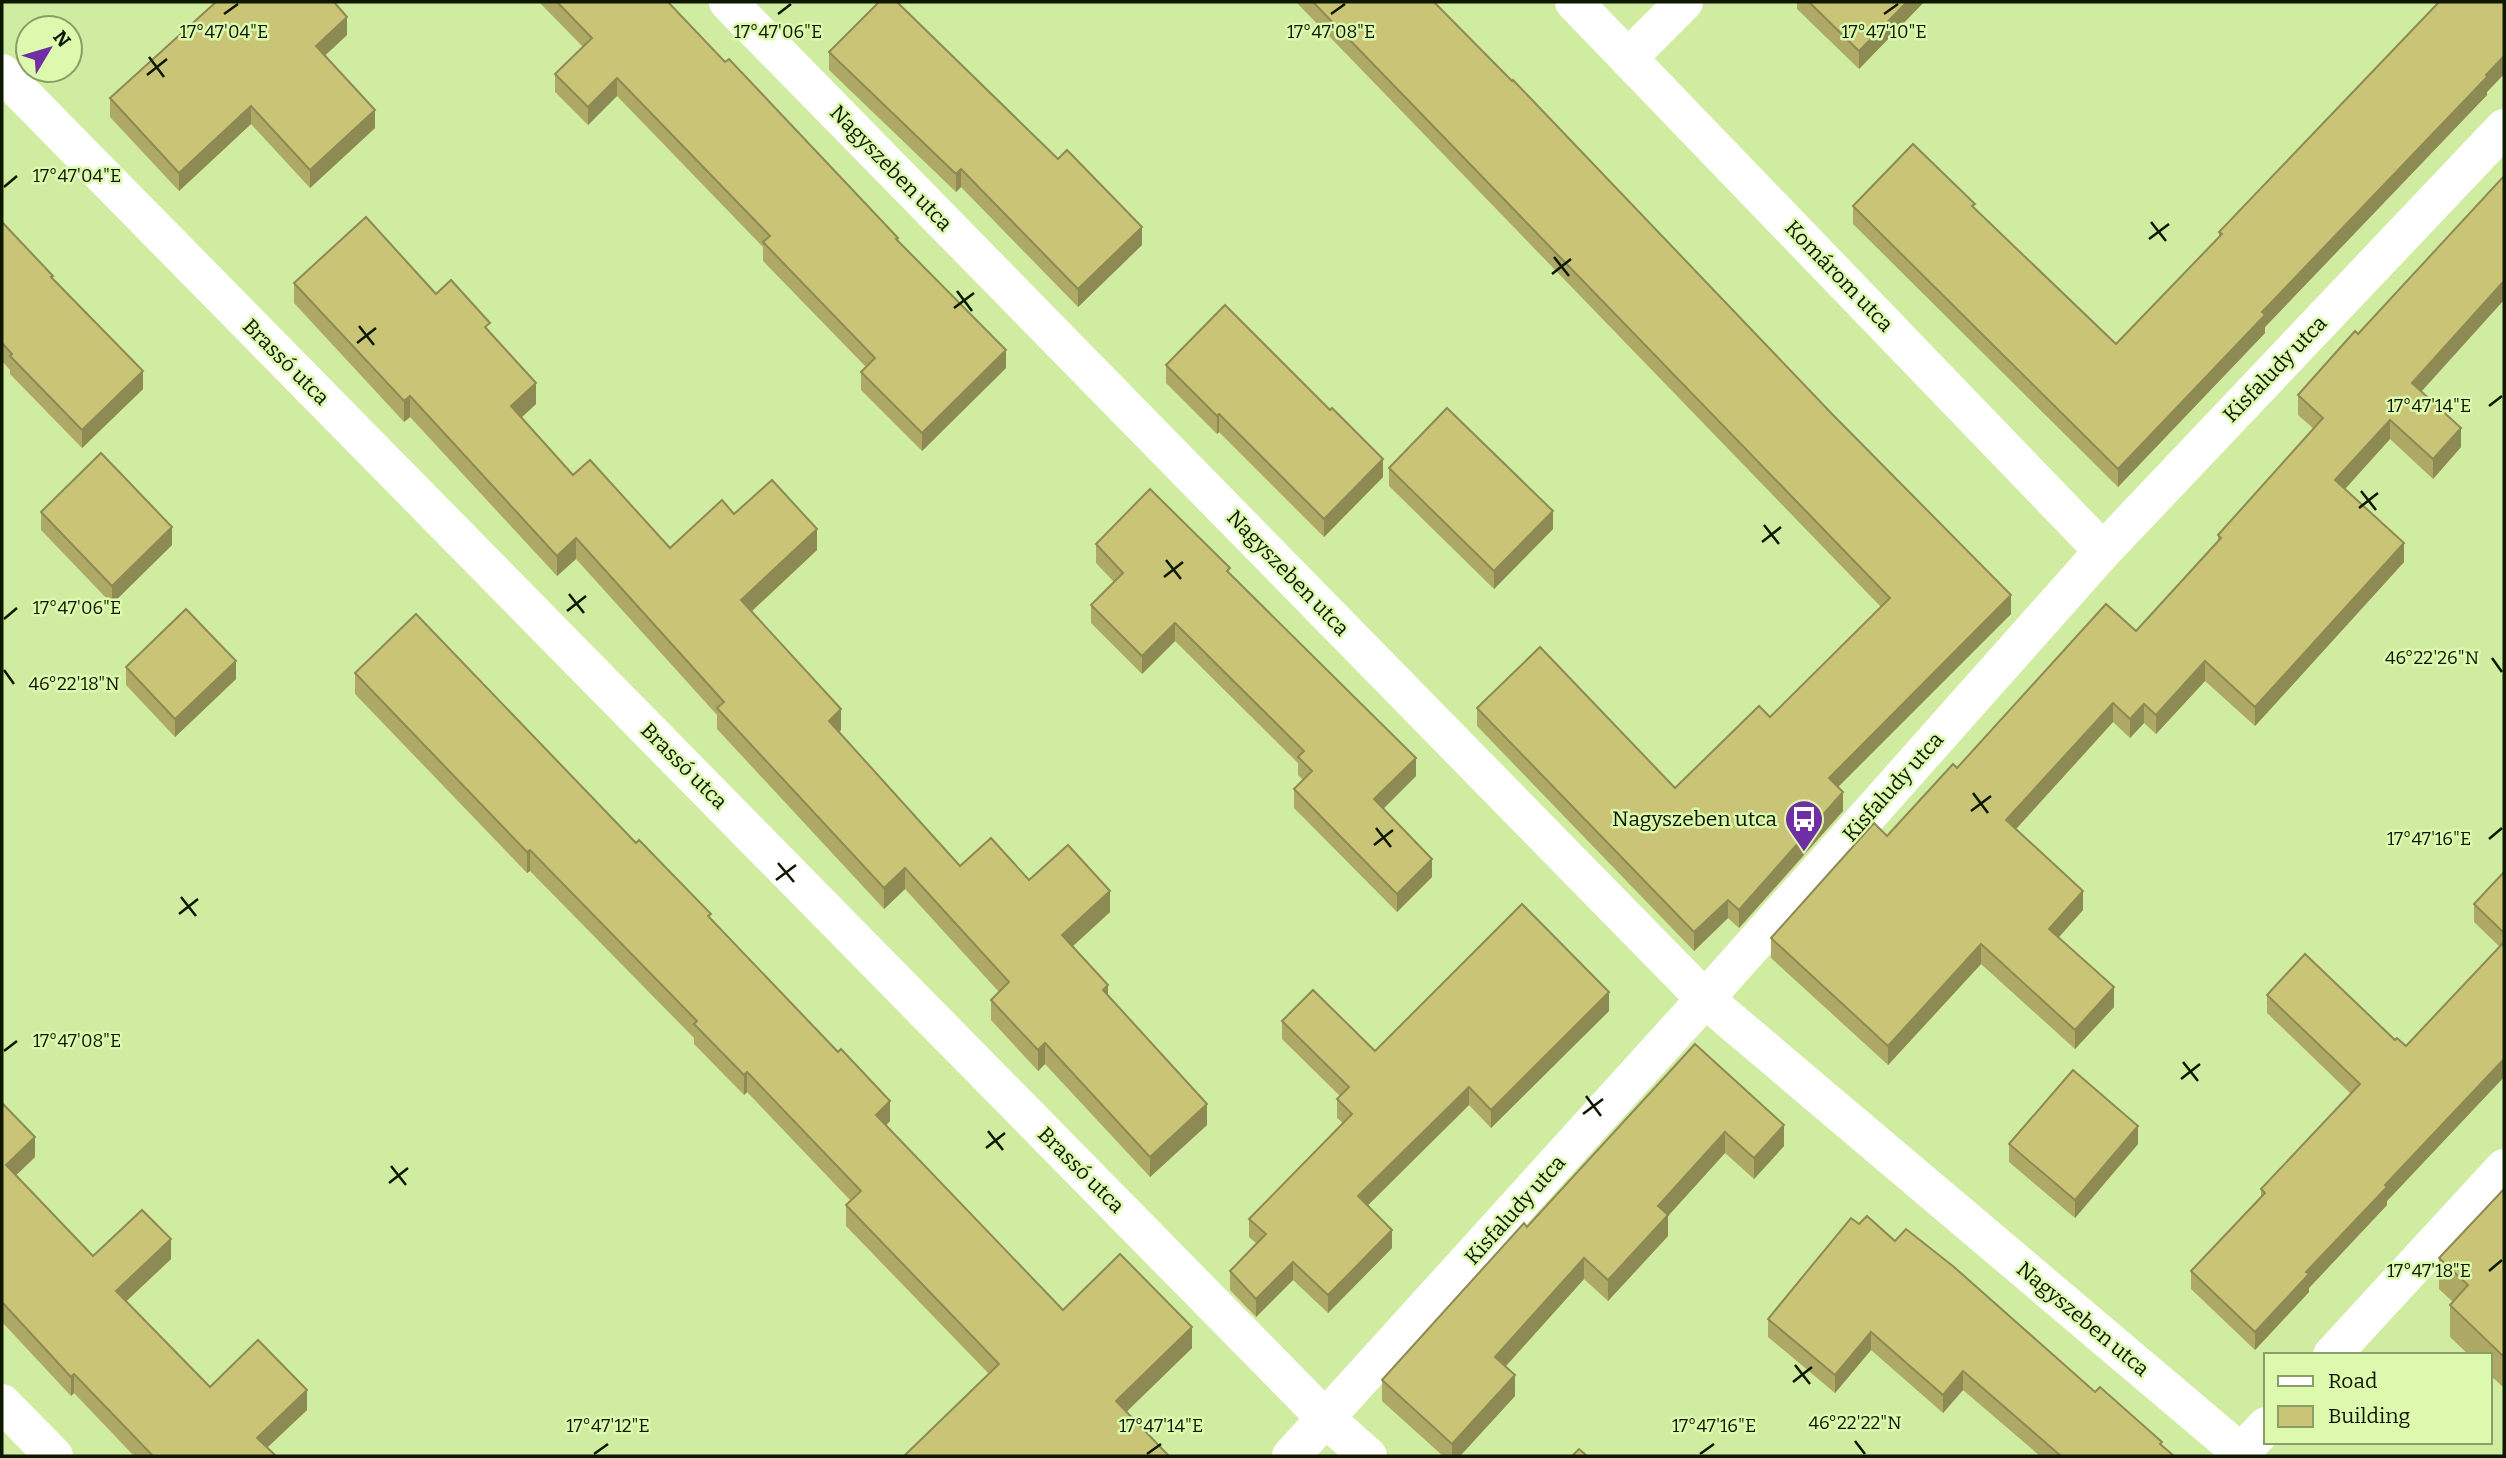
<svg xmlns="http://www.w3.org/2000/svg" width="2506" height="1458" viewBox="0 0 2506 1458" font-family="Bitter,serif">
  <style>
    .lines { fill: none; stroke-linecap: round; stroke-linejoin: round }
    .street { stroke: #fff; stroke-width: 38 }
    .wall { fill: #aea965 }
    .shaded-wall { fill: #8d8a53 }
    .building { fill: #cac576; stroke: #8d8a53; stroke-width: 2 }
    .ticks { fill: none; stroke: #0e1700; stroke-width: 2.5 }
    .labels { text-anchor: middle; stroke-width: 5; stroke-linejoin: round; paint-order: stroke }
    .street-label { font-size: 21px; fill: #0e1700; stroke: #dcf9ae }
    .poi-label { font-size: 21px; fill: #0e1700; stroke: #dcf9ae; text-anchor: end }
    .ticks-label { font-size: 18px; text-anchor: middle; fill: #0e1700; stroke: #dcf9ae; stroke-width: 5; stroke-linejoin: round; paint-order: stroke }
  </style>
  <rect width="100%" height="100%" fill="#cfeca1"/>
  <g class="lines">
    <g class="street">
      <path d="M728 2 1705 999 2245 1456"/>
      <path d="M1574 2 2103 551"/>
      <path d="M1628 58 1684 2"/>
      <path d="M2 73 1278 1370 1326 1419 1368 1456"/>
      <path d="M2332 1355 2504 1168"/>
      <path d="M2 1403 54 1456"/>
      <path d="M2241 1453 2266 1426"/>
      <path d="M1291 1456 1705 999 2103 551 2504 128"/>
    </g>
  </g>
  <g class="wall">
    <path d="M539 2H668L898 241 1006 368 922 451 861 390V372L866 367 763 261V247L617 96 588 125 555 92V74L583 47Z"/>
    <path d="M1296 2H1434L2011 614 1838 787 1843 811 1739 928 1728 918 1694 951 1477 726V708L1675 788 1770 717 1881 607Z"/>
    <path d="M1797 2H1924L1859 69 1797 9Z"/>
    <path d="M2504 2V74L2487 92V95L2265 327V333L2118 487 1853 224V206L2116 344 2219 237V232Z"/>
    <path d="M347 35 325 55 375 128 310 188 251 124 179 191 110 117V98Z"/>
    <path d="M829 52 1142 245 1078 307 961 187 956 192 829 70Z"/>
    <path d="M2 222 53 279 143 389 82 448 10 374V370L2 361Z"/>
    <path d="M294 283 436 294 490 332 536 404 521 418 573 475 670 548 734 514 817 550 751 612 841 730 839 732 960 866 1029 880 1110 912 1073 946 1108 996 1207 1125 1150 1177 1045 1064 1038 1071 991 1020V1000L999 992 905 889 884 909 717 729V715L576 559 557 576 410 417 404 422 294 303Z"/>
    <path d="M1166 365 1383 477 1324 537 1219 432 1217 434 1166 383Z"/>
    <path d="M2422 392 2461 447 2433 479 2390 439 2345 489 2404 562 2255 726 2205 681 2156 734 2144 723 2130 738 2113 722 2016 829 2083 910 2059 937 2114 1007 2075 1049 1981 964 1888 1065 1771 958V938L1887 836 1957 768 2136 631 2218 542V535L2314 429 2298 415V395Z"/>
    <path d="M1389 468 1553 529 1494 589 1389 486Z"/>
    <path d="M41 512 172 545 112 604 41 530Z"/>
    <path d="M1096 544 1230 574 1416 776 1383 809 1432 877 1397 912 1294 808V789L1303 780 1298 775V763L1175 641 1142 674 1091 623V605L1114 582 1096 563Z"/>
    <path d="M126 667 236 679 175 737 126 685Z"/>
    <path d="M355 673 636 843 711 918 890 1121 886 1126 1063 1310 1192 1348 1126 1412 989 1374 846 1226V1205L851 1201 747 1092 744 1095 694 1044V1038L530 871 527 873 355 694Z"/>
    <path d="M2504 872V1077L2387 1201V1205L2309 1288V1292L2255 1350 2191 1289V1271L2261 1197V1189L2351 1094 2267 1013V995L2395 1040 2406 1046 2500 947 2474 922V904Z"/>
    <path d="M1609 1011 1491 1128 1469 1105 1367 1206 1392 1248 1328 1313 1293 1280 1256 1317 1230 1290V1271L1256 1243 1249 1237V1219L1343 1123 1337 1118V1099L1340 1096 1282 1039V1021L1375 1051Z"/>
    <path d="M1695 1044 1784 1146 1754 1179 1725 1153 1668 1216V1236L1608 1301 1584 1279 1506 1366 1515 1396 1460 1456H1443L1382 1401V1380L1527 1227Z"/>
    <path d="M2 1103 35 1157 16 1175 93 1256 171 1259 126 1301 210 1387 307 1410 267 1448 276 1456H134L74 1393 71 1396 2 1322Z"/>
    <path d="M2009 1144H2138L2075 1218 2009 1162Z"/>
    <path d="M2504 1189V1388L2490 1375V1355H2469L2450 1337V1305L2453 1302 2439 1289V1258Z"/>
    <path d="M1859 1224 1895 1241 2095 1392 2174 1456H2040L1963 1390 1943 1413 1871 1350 1835 1393 1768 1337V1319Z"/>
  </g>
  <g class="shaded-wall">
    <path d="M1907 2H1924L1859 69V51Z"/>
    <path d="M347 17V35L316 64V46Z"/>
    <path d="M2504 56V74L2487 92V95L2265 327V333L2118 487V469L2262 312Z"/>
    <path d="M617 78V96L588 125V107Z"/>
    <path d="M251 106V124L179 191V173Z"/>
    <path d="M375 110V128L310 188V170Z"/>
    <path d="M961 169V187L956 192V174Z"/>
    <path d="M1142 227V245L1078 307V289Z"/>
    <path d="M2504 281V300L2412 402V383Z"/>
    <path d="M1006 350V368L922 451V433Z"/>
    <path d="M143 371V389L82 448V430Z"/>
    <path d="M536 383V404L511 427V406Z"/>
    <path d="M410 396V417L404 422V401Z"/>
    <path d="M1219 414V432L1217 434V416Z"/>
    <path d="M2390 420V439L2335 500V480Z"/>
    <path d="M2461 428V447L2433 479V459Z"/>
    <path d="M1383 459V477L1324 537V519Z"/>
    <path d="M1553 511V529L1494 589V571Z"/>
    <path d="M172 527V545L112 604V586Z"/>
    <path d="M817 529V550L741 621V600Z"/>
    <path d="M576 538V559L557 576V556Z"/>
    <path d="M2404 543V562L2255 726V707Z"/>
    <path d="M2011 595V614L1829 796V778Z"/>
    <path d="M1175 623V641L1142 674V656Z"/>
    <path d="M236 661V679L175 737V719Z"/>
    <path d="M2205 661V681L2156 734V715Z"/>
    <path d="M2113 703V722L2006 840V820Z"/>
    <path d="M2144 704V723L2130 738V719Z"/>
    <path d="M841 709V730L829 742V721Z"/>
    <path d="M1416 758V776L1374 818V799Z"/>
    <path d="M1843 792V811L1739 928V910Z"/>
    <path d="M530 850V871L527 873V852Z"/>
    <path d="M1432 859V877L1397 912V894Z"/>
    <path d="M905 868V889L884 909V888Z"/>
    <path d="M1110 891V912L1062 956V935Z"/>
    <path d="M2083 891V910L2049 948V929Z"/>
    <path d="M1728 900V918L1694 951V932Z"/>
    <path d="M1981 944V964L1888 1065V1046Z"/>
    <path d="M1108 985V1006L1103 990Z"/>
    <path d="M2114 987V1007L2075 1049V1030Z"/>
    <path d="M1609 992V1011L1491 1128V1110Z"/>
    <path d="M1045 1043V1064L1038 1071V1050Z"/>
    <path d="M2504 1059V1077L2387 1201V1205L2309 1288V1292L2255 1350V1332L2306 1272 2385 1185Z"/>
    <path d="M747 1072V1092L744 1095V1075Z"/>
    <path d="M1469 1087V1105L1358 1215V1196Z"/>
    <path d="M890 1101V1121L876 1135V1115Z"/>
    <path d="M1207 1104V1125L1150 1177V1157Z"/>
    <path d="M1784 1125V1146L1754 1179V1158Z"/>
    <path d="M2138 1126V1144L2075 1218V1200Z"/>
    <path d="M1725 1132V1153L1668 1216V1236L1608 1301V1280L1658 1206Z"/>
    <path d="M35 1137V1157L6 1185V1165Z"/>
    <path d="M1392 1230V1248L1328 1313V1295Z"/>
    <path d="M171 1239V1259L116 1311V1291Z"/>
    <path d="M1584 1258V1279L1495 1378V1357Z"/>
    <path d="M1293 1262V1280L1256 1317V1299Z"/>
    <path d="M1192 1327V1348L1116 1422V1401Z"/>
    <path d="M1871 1332V1350L1835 1393V1375Z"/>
    <path d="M1963 1371V1390L1943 1413V1395Z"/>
    <path d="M74 1374V1393L71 1396V1377Z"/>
    <path d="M1515 1375V1396L1460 1456H1452V1444Z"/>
    <path d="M307 1390V1410L258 1456 257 1438Z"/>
  </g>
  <g class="building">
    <path d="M216 2H334L347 17 316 46 375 110 310 170 251 106 179 173 110 98Z"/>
    <path d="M557 2H668L725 62 729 59 898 238 896 239 1006 350 922 433 861 372 875 358 763 242 770 236 617 78 588 107 555 74 592 38Z"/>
    <path d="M879 2H897L1058 159 1067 150 1142 227 1078 289 961 169 956 174 829 52Z"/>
    <path d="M1313 2H1434L1512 81 1513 80 1833 415 2011 595 1829 778 1843 792 1739 910 1728 900 1694 932 1477 708 1540 647 1675 788 1759 706 1770 717 1890 598Z"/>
    <path d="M1809 2H1907L1859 51Z"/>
    <path d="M2439 2H2504V56L2486 75 2487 77 2262 312 2265 315 2118 469 1853 206 1913 144 1975 204 1972 206 2116 344 2222 234 2219 232Z"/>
    <path d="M2504 176V281L2412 383 2461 428 2433 459 2390 420 2335 480 2404 543 2255 707 2205 661 2156 715 2144 704 2130 719 2113 703 2006 820 2083 891 2049 929 2114 987 2075 1030 1981 944 1888 1046 1771 938 1874 823 1887 836 1953 764 1957 768 2106 604 2136 631 2221 538 2218 535 2323 418 2298 395 2355 331 2358 334Z"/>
    <path d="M366 217 436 294 451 280 490 323 485 327 536 383 511 406 573 475 590 460 670 548 722 500 734 514 772 480 817 529 741 600 841 709 829 721 960 866 991 838 1029 880 1068 845 1110 891 1062 935 1108 985 1103 990 1207 1104 1150 1157 1045 1043 1038 1050 991 1000 1009 982 905 868 884 888 717 708 724 702 576 538 557 556 410 396 404 401 294 283Z"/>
    <path d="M2 222 53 276 51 277 143 371 82 430 10 356 12 354 2 343Z"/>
    <path d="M1225 305 1330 410 1332 408 1383 459 1324 519 1219 414 1217 416 1166 365Z"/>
    <path d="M1447 408 1553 511 1494 571 1389 468Z"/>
    <path d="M101 453 172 527 112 586 41 512Z"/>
    <path d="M1150 489 1230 568 1227 571 1416 758 1374 799 1432 859 1397 894 1294 789 1312 771 1298 757 1304 751 1175 623 1142 656 1091 605 1123 573 1096 544Z"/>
    <path d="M186 609 236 661 175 719 126 667Z"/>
    <path d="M416 614 636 843 639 840 711 914 708 916 838 1052 841 1049 890 1101 876 1115 1063 1310 1120 1254 1192 1327 1116 1401 1169 1456H904L999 1364 846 1205 861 1191 747 1072 744 1075 694 1024 697 1021 530 850 527 852 355 673Z"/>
    <path d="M2504 872V933L2474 904Z"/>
    <path d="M1522 904 1609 992 1491 1110 1469 1087 1358 1196 1392 1230 1328 1295 1293 1262 1256 1299 1230 1271 1266 1234 1249 1219 1352 1114 1337 1099 1349 1087 1282 1021 1313 990 1375 1051Z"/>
    <path d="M2504 942V1059L2385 1185 2387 1187 2306 1272 2309 1274 2255 1332 2191 1271 2265 1193 2261 1189 2360 1084 2267 995 2305 954 2395 1040 2397 1038 2406 1046Z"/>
    <path d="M1695 1044 1784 1125 1754 1158 1725 1132 1658 1206 1668 1215 1608 1280 1584 1258 1495 1357 1515 1375 1452 1444 1382 1380 1524 1223 1527 1227Z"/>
    <path d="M2073 1070 2138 1126 2075 1200 2009 1144Z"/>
    <path d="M2 1103 35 1137 6 1165 93 1256 142 1210 171 1239 116 1291 210 1387 258 1340 307 1390 257 1438 276 1456H153L74 1374 71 1377 2 1302Z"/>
    <path d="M2504 1189V1357L2450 1305 2468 1285 2439 1258Z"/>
    <path d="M1867 1216 1895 1241 1906 1229 1954 1267 2095 1392 2100 1387 2162 1442 2160 1444 2174 1456H2061L1963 1371 1943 1395 1871 1332 1835 1375 1768 1319 1851 1218 1859 1224Z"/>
    <path d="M1579 1449 1587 1456H1572Z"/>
  </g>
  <path class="ticks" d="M224 14 238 4M778 14 791 4M1331 14 1345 4M1884 14 1898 4M149 57 164 77M147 75 167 59M4 187 17 176M2151 222 2166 241M2149 239 2169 224M1554 257 1569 276M1552 274 1571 259M957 291 972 311M954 308 974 293M359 326 374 345M357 343 376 328M2489 406 2502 396M2361 491 2376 510M2359 508 2378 493M1764 525 1779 544M1762 542 1781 527M1166 560 1181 579M1164 577 1183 562M569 594 584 613M567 611 586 596M4 619 17 608M2492 658 2502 672M4 670 14 684M1973 793 1988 813M1971 811 1991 796M1376 828 1391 847M2489 839 2502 828M1374 845 1393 830M778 863 794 882M776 880 796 865M181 897 196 916M179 914 198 899M4 1051 17 1041M2183 1062 2198 1081M2181 1079 2200 1064M1586 1096 1601 1116M1583 1114 1603 1099M988 1131 1003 1150M986 1148 1005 1133M391 1166 406 1185M389 1183 408 1168M2489 1271 2502 1260M1795 1365 1810 1384M1793 1382 1812 1367M1855 1441 1865 1454M594 1454 608 1444M1147 1454 1161 1444M1700 1454 1714 1444"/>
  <defs>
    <symbol id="bus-pin" viewBox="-11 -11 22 30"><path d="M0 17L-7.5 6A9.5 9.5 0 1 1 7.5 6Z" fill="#6f2ea3" stroke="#dcf9ae"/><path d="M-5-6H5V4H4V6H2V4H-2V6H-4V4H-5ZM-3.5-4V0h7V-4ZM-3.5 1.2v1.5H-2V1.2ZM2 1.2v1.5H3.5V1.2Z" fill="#fff"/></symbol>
  </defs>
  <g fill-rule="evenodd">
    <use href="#bus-pin" x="1782" y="797" width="44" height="60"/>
  </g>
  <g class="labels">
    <g class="street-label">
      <text transform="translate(891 168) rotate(46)" y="7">Nagyszeben utca</text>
      <text transform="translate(1839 276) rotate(46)" y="7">Komárom utca</text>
      <text transform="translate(286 362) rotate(45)" y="7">Brassó utca</text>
      <text transform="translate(2275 369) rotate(-46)" y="7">Kisfaludy utca</text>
      <text transform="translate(1288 573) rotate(46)" y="7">Nagyszeben utca</text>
      <text transform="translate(684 766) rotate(45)" y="7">Brassó utca</text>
      <text transform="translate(1893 787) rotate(-48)" y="7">Kisfaludy utca</text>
      <text transform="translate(1081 1170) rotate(45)" y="7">Brassó utca</text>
      <text transform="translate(1515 1210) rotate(-48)" y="7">Kisfaludy utca</text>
      <text transform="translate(2083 1319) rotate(40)" y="7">Nagyszeben utca</text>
    </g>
    <g class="poi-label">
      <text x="1777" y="826">Nagyszeben utca</text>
    </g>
  </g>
  <g class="ticks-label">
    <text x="224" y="38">17°47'04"E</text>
    <text x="778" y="38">17°47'06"E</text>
    <text x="1331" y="38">17°47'08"E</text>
    <text x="1884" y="38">17°47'10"E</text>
    <text x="77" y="182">17°47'04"E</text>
    <text x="2429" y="412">17°47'14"E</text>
    <text x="77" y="614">17°47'06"E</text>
    <text x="2432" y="664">46°22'26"N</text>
    <text x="74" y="690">46°22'18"N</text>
    <text x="2429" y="845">17°47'16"E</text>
    <text x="77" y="1047">17°47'08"E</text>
    <text x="2429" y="1277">17°47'18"E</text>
    <text x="1855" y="1429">46°22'22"N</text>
    <text x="608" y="1432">17°47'12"E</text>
    <text x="1161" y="1432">17°47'14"E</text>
    <text x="1714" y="1432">17°47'16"E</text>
  </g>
  <rect width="2506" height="1458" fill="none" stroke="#0e1700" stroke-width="7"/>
  <rect x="2264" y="1353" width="228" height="91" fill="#dcf9ae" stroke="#8a9f68" stroke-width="2"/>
  <rect x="2278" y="1376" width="35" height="10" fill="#ffffff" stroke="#8a9f68" stroke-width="2"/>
  <text x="2328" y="1388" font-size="21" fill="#0e1700">Road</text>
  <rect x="2278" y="1406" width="35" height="21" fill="#cac576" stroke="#8a9f68" stroke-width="2"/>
  <text x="2328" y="1423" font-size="21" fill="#0e1700">Building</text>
  <g transform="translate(49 49) rotate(52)"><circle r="33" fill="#dcf9ae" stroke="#8a9f68" stroke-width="2"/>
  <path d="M0-5L12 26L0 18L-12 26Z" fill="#6f2ea3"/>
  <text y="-10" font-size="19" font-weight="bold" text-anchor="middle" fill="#0e1700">N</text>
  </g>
</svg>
